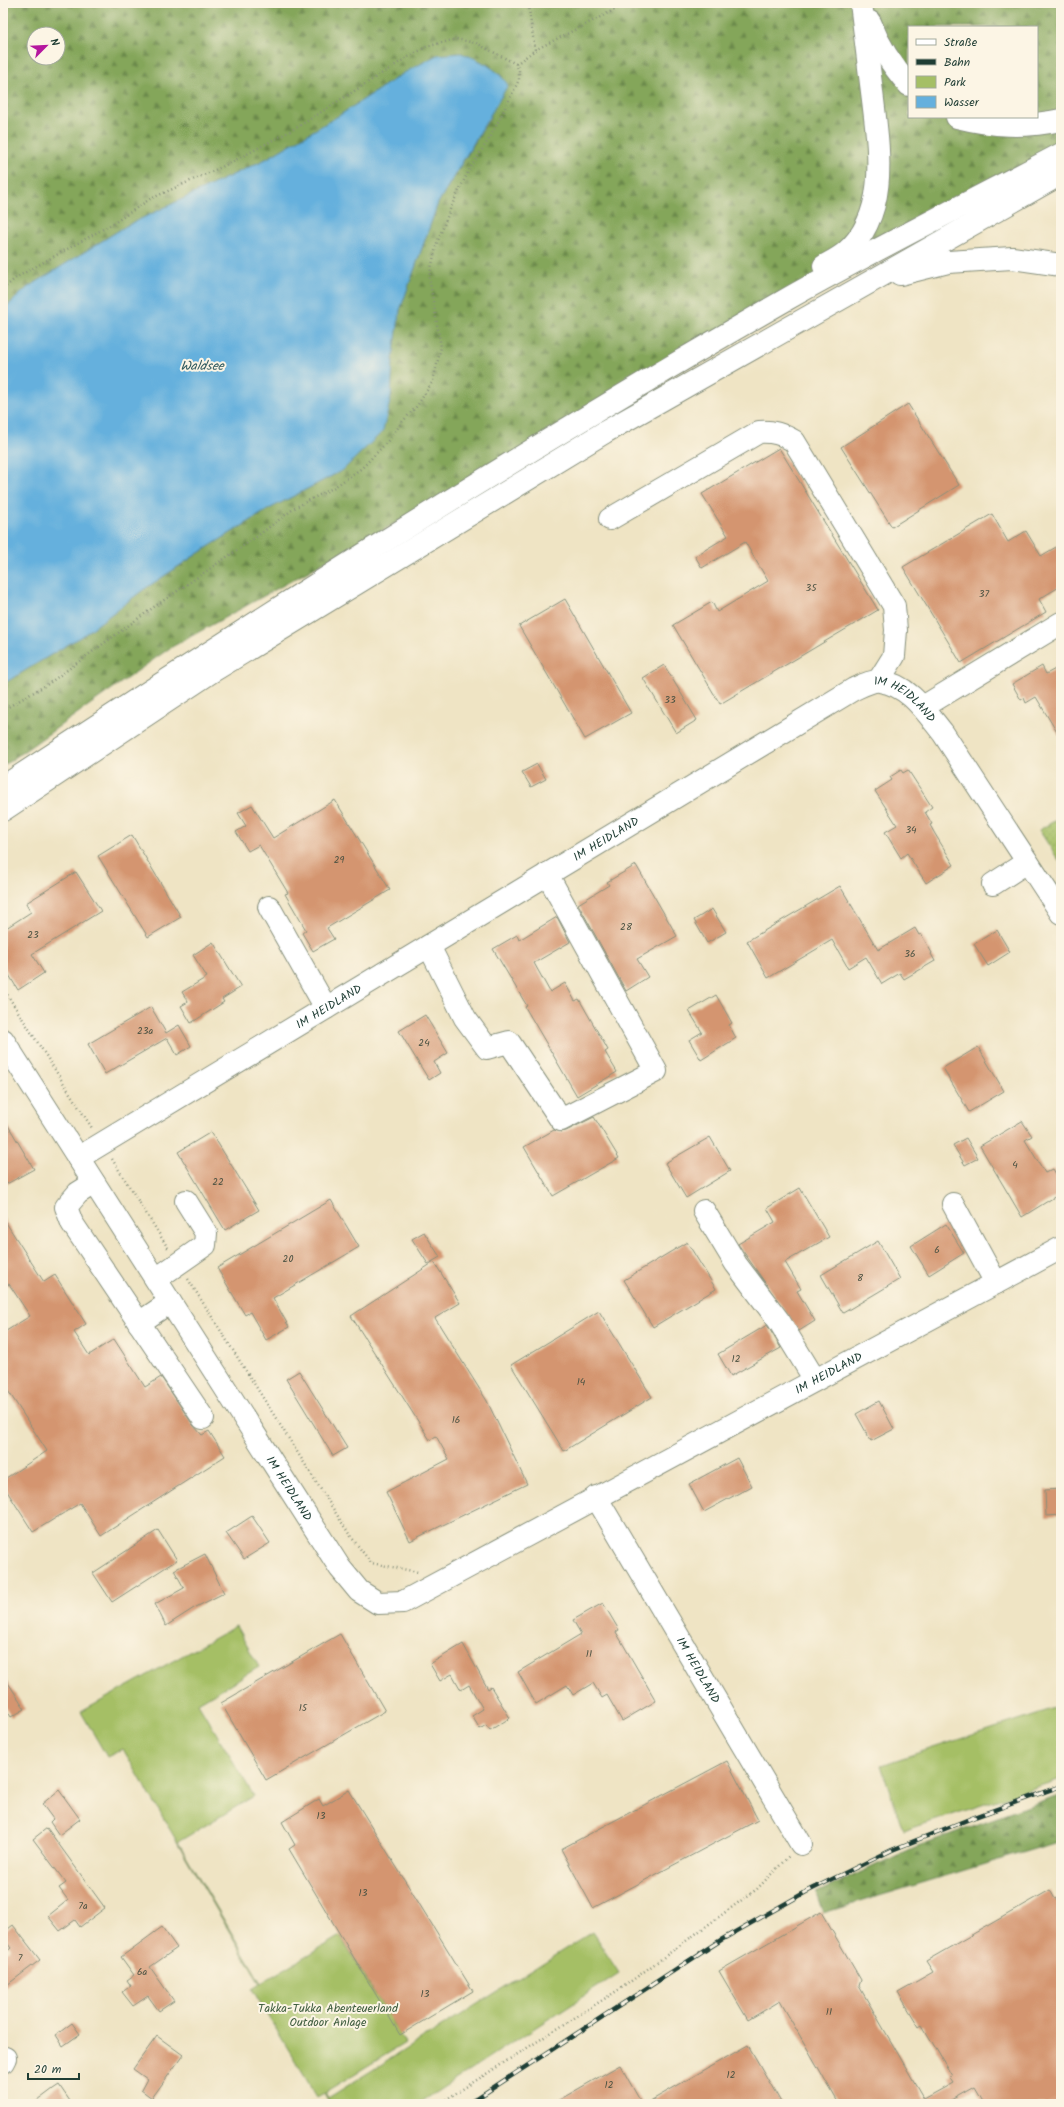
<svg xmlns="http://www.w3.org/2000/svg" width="1064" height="2107" viewBox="0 0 1064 2107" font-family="Kalam,sans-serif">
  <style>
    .grass { fill: url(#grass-dots); stroke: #627e4c }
    .forest { fill: url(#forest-firs); stroke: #527247; fill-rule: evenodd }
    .park { fill: #a5bf65; stroke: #627e4c }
    .water { fill: #65b0dd; stroke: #427688 }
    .building { fill: #d49570 }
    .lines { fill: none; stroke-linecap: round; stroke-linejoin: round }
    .minor-casing { stroke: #87907c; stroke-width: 24 }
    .highway-casing { stroke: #87907c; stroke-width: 24 }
    .path { stroke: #87907c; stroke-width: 2.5; stroke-dasharray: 1 3; stroke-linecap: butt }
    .minor { stroke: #fff; stroke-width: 22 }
    .highway { stroke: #fff; stroke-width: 22 }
    .rail-casing { stroke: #1f3d34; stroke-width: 4.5 }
    .rail { stroke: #fcf5e5; stroke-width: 3; stroke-dasharray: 9; stroke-linecap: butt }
    .labels { text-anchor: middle; stroke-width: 4; stroke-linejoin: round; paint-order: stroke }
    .number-label { font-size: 10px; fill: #4c5343 }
    .street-label { font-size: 12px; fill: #1f3d34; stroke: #fcf5e5 }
    .park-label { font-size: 12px; fill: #405e40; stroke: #fcf5e5 }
    .water-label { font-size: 13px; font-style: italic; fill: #305a5e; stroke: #fcf5e5 }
  </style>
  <defs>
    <pattern id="grass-dots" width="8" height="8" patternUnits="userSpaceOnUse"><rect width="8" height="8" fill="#a5bf65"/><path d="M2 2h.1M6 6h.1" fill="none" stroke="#869c54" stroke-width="1.8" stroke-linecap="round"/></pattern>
    <pattern id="forest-firs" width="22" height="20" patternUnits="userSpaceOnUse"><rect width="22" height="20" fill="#84a65a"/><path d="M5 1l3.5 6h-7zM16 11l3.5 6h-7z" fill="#6b884b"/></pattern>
  </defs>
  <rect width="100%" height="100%" fill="#fcf5e5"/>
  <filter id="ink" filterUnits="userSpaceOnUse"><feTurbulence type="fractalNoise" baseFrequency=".025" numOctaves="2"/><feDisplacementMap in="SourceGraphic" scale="8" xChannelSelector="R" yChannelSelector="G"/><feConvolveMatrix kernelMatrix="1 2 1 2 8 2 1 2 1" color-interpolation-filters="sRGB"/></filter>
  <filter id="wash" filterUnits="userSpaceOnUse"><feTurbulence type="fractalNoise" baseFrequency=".012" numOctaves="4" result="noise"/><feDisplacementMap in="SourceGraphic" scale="16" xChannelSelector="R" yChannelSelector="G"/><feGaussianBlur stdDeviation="0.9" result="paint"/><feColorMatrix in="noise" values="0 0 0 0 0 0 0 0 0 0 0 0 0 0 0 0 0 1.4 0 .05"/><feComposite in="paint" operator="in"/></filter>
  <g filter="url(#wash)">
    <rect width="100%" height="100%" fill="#efe4c4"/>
    <path class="grass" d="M1061 817V864L1039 830Z"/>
    <g class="forest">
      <path d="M3 3H1061V154L170 648 3 766V684L85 634 143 590 197 554 269 509 343 470 391 397 393 359 400 310 438 203 491 116 404 73 340 115 266 159 126 226 27 288 3 310ZM909 27H1037V117H909ZM34 34H58V58H34Z"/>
      <path d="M1061 1794V1841L823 1913 816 1893 915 1847Z"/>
    </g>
    <g class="park">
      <path d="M236 1626 259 1667 198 1703 254 1796 178 1842 261 1983 340 1936 405 2043 325 2092 328 2098 592 1932 619 1973 418 2104H330L324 2093 317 2097 252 1989 260 1984 123 1749 107 1757 81 1712Z"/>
      <path d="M1061 1706V1779L903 1831 881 1765Z"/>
    </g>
    <path class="water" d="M461 53C480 60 497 68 508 85L438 203 400 310 393 359 391 397 383 431 343 470 269 509 197 554 143 590 85 634 3 684V310L27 288 126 226 266 159 340 115 404 73 437 55Z"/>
    <g id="blocks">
      <g class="building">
        <path d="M908 404 959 485 892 527 841 447Z"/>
        <path d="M779 448 878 610 720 704 673 625 712 602 717 612 768 581 745 542 702 568 695 556 728 536 702 494Z"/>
        <path d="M992 514 1008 542 1026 531 1041 556 1061 544V586L1039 599 1046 612 961 663 903 567Z"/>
        <path d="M565 599 631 713 585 739 519 626Z"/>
        <path d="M664 665 697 720 676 733 643 678Z"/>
        <path d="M1042 666 1046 674 1061 666V739L1036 697 1026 703 1024 698 1021 700 1012 684Z"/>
        <path d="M537 764 546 779 531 787 522 772Z"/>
        <path d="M901 770 903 773 908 770 932 807 925 812 932 824 930 825 935 834 954 865 926 883 907 853 901 858 885 832 897 825 875 791 892 780 890 777Z"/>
        <path d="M335 800 390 890 327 928 334 939 313 951 302 933 306 930 285 894 288 893 259 845 248 851 236 832 246 826 238 813 252 805 273 838Z"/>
        <path d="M132 835 181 917 148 937 98 856Z"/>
        <path d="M636 865 677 936 637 959 648 977 626 991 578 904 609 885 607 882Z"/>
        <path d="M76 872 101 911 32 954 44 973 18 990 3 965V930L31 912 26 903Z"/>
        <path d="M840 886 878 950 915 928 919 935 921 934 932 953 931 954 935 961 904 979 900 973 882 984 866 957 848 968 832 940 768 978 747 941Z"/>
        <path d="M712 909 726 932 707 943 694 920Z"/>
        <path d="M557 917 570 942 534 963 550 992 565 983 575 1001 579 999 608 1050 605 1052 617 1072 577 1096 525 1007 527 1006 493 949 517 935 519 940Z"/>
        <path d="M997 930 1010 952 988 966 974 944Z"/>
        <path d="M213 942 241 987 222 999 224 1002 191 1023 181 1006 188 1002 182 992 207 977 193 955Z"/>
        <path d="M716 995 732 1023 729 1025 736 1038 701 1060 689 1040 702 1032 689 1011Z"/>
        <path d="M151 1007 166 1033 179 1025 191 1046 177 1055 167 1038 105 1074 88 1044Z"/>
        <path d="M425 1015 448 1053 434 1062 440 1073 429 1080 399 1031Z"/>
        <path d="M978 1047 1004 1091 969 1112 943 1068Z"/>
        <path d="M3 1117 34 1169 3 1186Z"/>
        <path d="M594 1117 619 1158 553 1196 524 1147 554 1130 561 1132 566 1131Z"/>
        <path d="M1022 1121 1032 1136 1025 1140 1045 1173 1053 1169 1061 1182V1193L1022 1217 980 1146Z"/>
        <path d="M211 1132 259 1210 225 1230 178 1152Z"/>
        <path d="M710 1137 730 1171 686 1198 665 1163Z"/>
        <path d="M966 1138 978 1158 965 1165 953 1145Z"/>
        <path d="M800 1188 829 1237 785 1262 801 1289 797 1291 815 1321 799 1331 738 1244 775 1222 767 1208Z"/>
        <path d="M331 1200 359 1247 273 1298 289 1327 266 1340 250 1312 245 1315 217 1268Z"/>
        <path d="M3 1218 44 1282 55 1275 86 1324 74 1332 89 1355 114 1339 145 1387 161 1377 193 1425 202 1435 209 1431 225 1456 101 1536 80 1503 33 1532 3 1485V1480L47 1451 3 1383V1333L30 1316 9 1284 3 1287Z"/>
        <path d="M946 1224 964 1253 929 1275 911 1246Z"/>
        <path d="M424 1232 440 1257 428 1264 412 1239Z"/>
        <path d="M878 1241 900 1279 843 1313 821 1275Z"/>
        <path d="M687 1242 716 1289 653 1327 624 1280Z"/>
        <path d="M434 1262 460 1303 435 1318 487 1401 527 1484 410 1541 386 1492 449 1459 436 1436 430 1440 351 1316Z"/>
        <path d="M599 1311 652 1397 564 1451 511 1365Z"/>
        <path d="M767 1325 781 1348 731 1376 718 1354Z"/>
        <path d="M299 1371 347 1448 333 1456 286 1379Z"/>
        <path d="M879 1401 894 1429 871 1441 856 1414Z"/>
        <path d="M737 1458 752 1486 704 1512 689 1484Z"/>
        <path d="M1061 1489V1515L1046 1516 1045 1490Z"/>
        <path d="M252 1516 270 1543 244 1559 226 1533Z"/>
        <path d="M158 1530 177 1560 112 1602 93 1573Z"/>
        <path d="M205 1554 224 1593 194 1608 166 1626 155 1604 184 1588 174 1570Z"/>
        <path d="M603 1603 619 1630 616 1632 656 1701 622 1721 607 1695 602 1698 593 1683 573 1695 567 1685 536 1704 518 1672 581 1634 573 1620Z"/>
        <path d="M340 1634 385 1711 266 1780 221 1703Z"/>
        <path d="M463 1644 488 1689 491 1687 510 1718 490 1730 486 1725 480 1729 472 1716 483 1709 469 1685 461 1690 452 1674 440 1681 430 1664Z"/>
        <path d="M3 1675 25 1709 11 1717 3 1704Z"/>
        <path d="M727 1761 758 1820 593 1908 561 1849Z"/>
        <path d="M59 1790 80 1819 59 1835 50 1822 53 1819 42 1804Z"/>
        <path d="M349 1790 473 1991 400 2035 289 1849 295 1845 282 1822 319 1799 323 1806Z"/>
        <path d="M47 1828 105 1908 80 1927 75 1920 60 1931 48 1916 68 1900 59 1888 66 1883 33 1839Z"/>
        <path d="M1050 1890 1055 1899 1061 1896V2104H985L975 2087 945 2104H839L780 2001 748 2020 719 1971 821 1912 861 1980 859 1986 924 2099 953 2083 949 2077 952 2076 922 2025 919 2027 898 1992 933 1972 926 1961Z"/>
        <path d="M13 1925 40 1960 3 1988V1955L11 1948 3 1938V1933Z"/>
        <path d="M162 1927 177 1948 150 1967 174 2001 159 2011 148 1996 133 2006 122 1992 131 1986 127 1980 134 1975 121 1957Z"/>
        <path d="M72 2023 80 2034 63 2046 56 2035Z"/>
        <path d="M157 2036 183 2055 152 2098 141 2090 147 2079 133 2069Z"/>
        <path d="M748 2045 782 2104H645Z"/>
        <path d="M620 2065 642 2104H552Z"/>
        <path d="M59 2085 72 2104H33L53 2089Z"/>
      </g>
    </g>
  </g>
  <g filter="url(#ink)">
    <use href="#blocks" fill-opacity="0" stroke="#87907c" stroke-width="1"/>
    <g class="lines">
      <defs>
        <g id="minor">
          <path d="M610 519 759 432C773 431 782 434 794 441L894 606 896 630 894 656 879 680"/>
          <path d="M923 707 1061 623"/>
          <path d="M993 884 1027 862"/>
          <path d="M269 907 326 1008"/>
          <path d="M429 946 465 1018 487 1048 509 1042 561 1120 656 1071 547 874"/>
          <path id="s1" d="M3 1040 340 1568 359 1591 378 1603 403 1602 1061 1248"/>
          <path id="s2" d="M78 1158 854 689C861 686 873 680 880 681 909 685 926 712 943 733L1061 913"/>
          <path d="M94 1183 78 1193 66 1207 72 1223 203 1418"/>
          <path d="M953 1204 996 1283"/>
          <path d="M704 1211 736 1264 779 1321 815 1380"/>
          <path d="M156 1279 205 1245 206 1233 186 1201"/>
          <path d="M139 1323 170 1302"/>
          <path id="s3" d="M596 1497 801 1844"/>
          <path d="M3 2062 5 2058"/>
        </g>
        <g id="highway">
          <path d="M870 22C879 46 892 66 909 85"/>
          <path d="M957 117C994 126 1023 128 1061 120"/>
          <path d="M824 266C831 262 839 258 845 253 889 215 879 151 873 100 869 68 865 35 861 3"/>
          <path d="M900 274 948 262 1012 258 1061 265"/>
          <path d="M3 787C260 618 520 452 787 299 877 248 970 202 1061 154"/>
          <path d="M3 810 211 672 605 432 1061 174"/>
        </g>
      </defs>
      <use href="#minor" class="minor-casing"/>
      <use href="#highway" class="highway-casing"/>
      <g class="path">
        <path d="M535 50 628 3"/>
        <path d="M516 64 535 50 528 3"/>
        <path d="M3 289 17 277 114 223 150 199 226 165 296 128 403 60 426 47 456 39 476 43 516 64 519 70V80L491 136 469 170 451 207 437 243 429 277 441 347 433 381 417 406 403 421 387 442 362 468 333 488 296 507 256 537 154 607 48 684 3 710"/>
        <path d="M3 988 92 1128"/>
        <path d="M112 1159 168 1248"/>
        <path d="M188 1279 349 1534 371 1563 418 1572"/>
        <path d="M439 2104 623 1987 757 1889 789 1856"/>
      </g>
      <use href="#minor" class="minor"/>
      <use href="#highway" class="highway"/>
      <defs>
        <path id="rail" d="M468 2104 721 1940 806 1892 892 1850 972 1818 1061 1786"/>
      </defs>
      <use href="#rail" class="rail-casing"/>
      <use href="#rail" class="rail"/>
    </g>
  </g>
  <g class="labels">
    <g class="number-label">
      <text x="811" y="591">35</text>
      <text x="984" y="597">37</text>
      <text x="670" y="703">33</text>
      <text x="911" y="833">34</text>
      <text x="339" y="863">29</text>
      <text x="626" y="930">28</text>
      <text x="33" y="938">23</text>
      <text x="910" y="957">36</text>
      <text x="145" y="1034">23a</text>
      <text x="424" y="1046">24</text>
      <text x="1015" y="1168">4</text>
      <text x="218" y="1185">22</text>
      <text x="937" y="1253">6</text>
      <text x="288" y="1262">20</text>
      <text x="860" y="1281">8</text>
      <text x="736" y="1362">12</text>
      <text x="581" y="1385">14</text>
      <text x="456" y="1423">16</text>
      <text x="589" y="1657">11</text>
      <text x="303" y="1711">15</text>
      <text x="321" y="1819">13</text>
      <text x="363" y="1896">13</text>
      <text x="83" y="1909">7a</text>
      <text x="20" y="1961">7</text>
      <text x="142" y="1975">6a</text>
      <text x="425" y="1997">13</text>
      <text x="829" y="2015">11</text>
      <text x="731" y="2078">12</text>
      <text x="609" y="2088">12</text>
    </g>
    <g class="street-label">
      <text dy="4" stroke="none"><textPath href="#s2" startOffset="965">IM HEIDLAND</textPath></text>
      <text dy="4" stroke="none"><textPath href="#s2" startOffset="617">IM HEIDLAND</textPath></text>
      <text dy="4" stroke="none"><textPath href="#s2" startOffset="293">IM HEIDLAND</textPath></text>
      <text dy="4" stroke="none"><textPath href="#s1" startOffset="1187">IM HEIDLAND</textPath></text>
      <text dy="4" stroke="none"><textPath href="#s1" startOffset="532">IM HEIDLAND</textPath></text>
      <text dy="4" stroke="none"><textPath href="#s3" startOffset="201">IM HEIDLAND</textPath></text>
    </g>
    <g class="park-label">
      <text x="328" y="2012">Takka-Tukka Abenteuerland<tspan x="328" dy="14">Outdoor Anlage</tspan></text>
    </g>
    <g class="water-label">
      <text x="202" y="370">Waldsee</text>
    </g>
  </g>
  <rect width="1064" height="2107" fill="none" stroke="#fcf5e5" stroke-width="16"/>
  <rect x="908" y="26" width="130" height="92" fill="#fcf5e5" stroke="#a4ab9e"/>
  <rect x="916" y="39" width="20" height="6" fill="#ffffff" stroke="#a4ab9e"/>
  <text x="944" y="46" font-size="12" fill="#1f3d34">Straße</text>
  <rect x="916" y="59" width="20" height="6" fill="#1f3d34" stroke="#a4ab9e"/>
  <text x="944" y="66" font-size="12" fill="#1f3d34">Bahn</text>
  <rect x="916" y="76" width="20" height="12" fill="#a5bf65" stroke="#a4ab9e"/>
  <text x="944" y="86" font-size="12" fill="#1f3d34">Park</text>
  <rect x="916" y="96" width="20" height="12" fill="#65b0dd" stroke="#a4ab9e"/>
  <text x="944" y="106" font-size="12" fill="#1f3d34">Wasser</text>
  <g transform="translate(46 46) rotate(66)"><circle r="19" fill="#fcf5e5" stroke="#a4ab9e"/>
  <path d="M0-3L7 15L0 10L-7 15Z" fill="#b5179e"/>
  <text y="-6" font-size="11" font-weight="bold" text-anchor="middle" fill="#1f3d34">N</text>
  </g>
  <path d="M28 2073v6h51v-6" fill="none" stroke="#1f3d34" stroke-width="2"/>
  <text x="34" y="2073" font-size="12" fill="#1f3d34" stroke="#fcf5e5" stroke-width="3" paint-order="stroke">20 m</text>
</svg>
